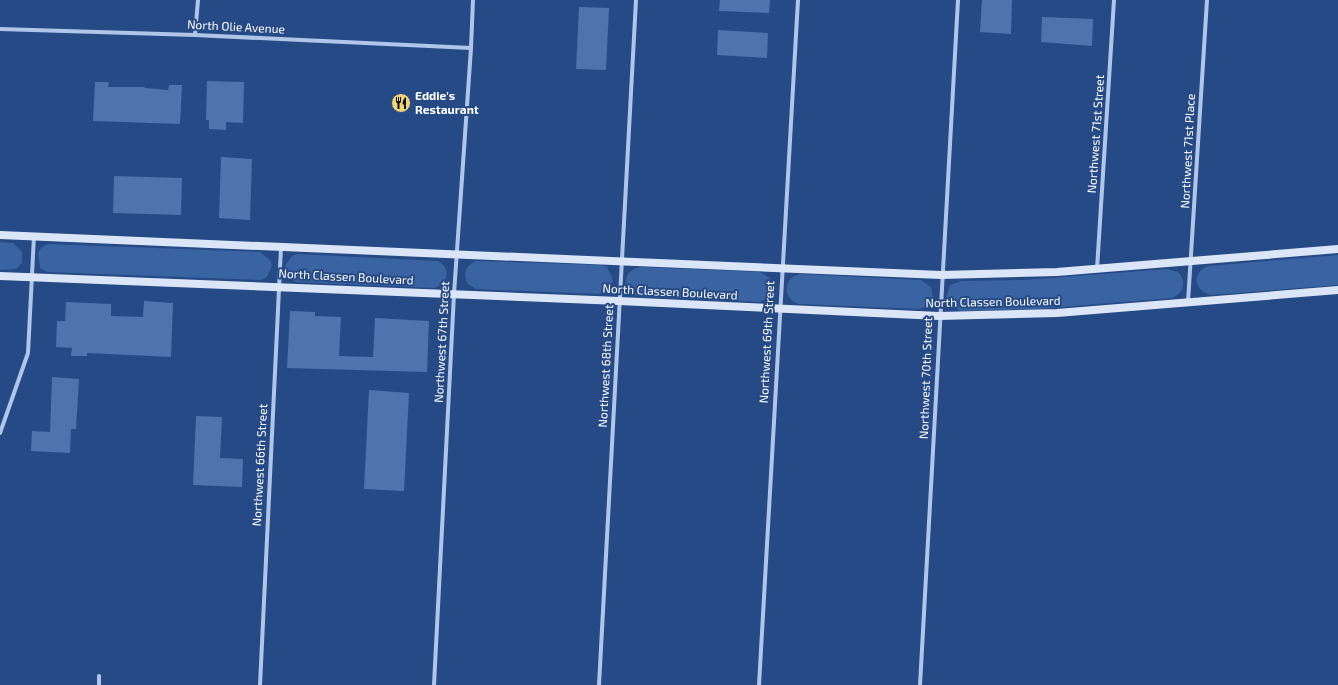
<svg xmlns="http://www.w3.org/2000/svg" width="1338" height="685" viewBox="0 0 1338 685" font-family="'Exo 2',sans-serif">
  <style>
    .green { fill: #3a63a2 }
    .building { fill: #4e73ad }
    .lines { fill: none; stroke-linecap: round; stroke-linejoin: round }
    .street { stroke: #b0c6e8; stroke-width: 4 }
    .secondary { stroke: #dae5f7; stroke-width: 8 }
    .labels { text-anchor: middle; stroke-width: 4; stroke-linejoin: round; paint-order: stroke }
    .street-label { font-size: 12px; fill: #fff; stroke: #264a85 }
    .poi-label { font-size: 12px; font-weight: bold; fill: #fff; stroke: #264a85; text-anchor: start }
  </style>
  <rect width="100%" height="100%" fill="#264a85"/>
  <g class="green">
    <path d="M0 242 13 243 22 252V263L16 269 0 270Z"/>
    <path d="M47 244 260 252 270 260 272 266 267 277 260 280 47 272 40 268 38 253 41 248Z"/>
    <path d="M298 254 438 261C452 269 448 284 434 288L296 282 288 277 285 266 292 256Z"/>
    <path d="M1338 255V285L1211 295C1194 291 1191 273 1208 266Z"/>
    <path d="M476 261 601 265 607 267 612 277 613 282 607 291 599 294 476 289 468 284C462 275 466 265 476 261Z"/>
    <path d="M640 267 760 272 771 279 773 288 770 297 760 302 636 296 627 288C624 277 629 269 640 267Z"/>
    <path d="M1168 269 1178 272C1187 281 1184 293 1172 298L1037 309 961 311 952 307 946 298 950 285 961 281 1023 280Z"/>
    <path d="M800 274 921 280 931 287 933 297 928 306 919 309 799 304C786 300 783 287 792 277Z"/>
  </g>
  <g class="building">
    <path d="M720 0H770L769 13 719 11Z"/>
    <path d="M982 0H1012L1011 34 980 32Z"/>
    <path d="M579 7 609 8 606 70 576 69Z"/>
    <path d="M1042 17 1093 19 1092 46 1041 42Z"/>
    <path d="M718 30 768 33 767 58 717 55Z"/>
    <path d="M207 81 244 82 243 123 226 122V130L209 129V120H206Z"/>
    <path d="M95 82H109L108 87H144L145 88 168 90 169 85H182L180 124 93 121Z"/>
    <path d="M221 157 252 159 250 220 219 218Z"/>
    <path d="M114 176 182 178 181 215 113 213Z"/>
    <path d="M144 301 173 303 171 357 87 353V356H71L72 348 56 347 57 321H65L66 302 111 304V316L143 317Z"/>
    <path d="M290 311 315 312V316L341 317 339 356 373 357 375 318 429 321 427 372 287 368Z"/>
    <path d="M52 377 79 379 76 429H71L70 453 31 451 32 431 50 432Z"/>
    <path d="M369 390 409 393 404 491 364 489Z"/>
    <path d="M196 416 222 417 220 458 243 459 242 487 193 485Z"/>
  </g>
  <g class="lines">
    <g class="street">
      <path d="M0 29 195 35 471 48"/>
      <path d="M195 35 198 0"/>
      <path d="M1097 269 1114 0"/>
      <path d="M1188 302 1207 0"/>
      <path d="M0 433 28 353 34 236"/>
      <path d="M99 685V676"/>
      <path d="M260 685 281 247"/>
      <path d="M434 685 454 294 471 48 473 0"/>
      <path d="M599 685 636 0"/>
      <path d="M759 685 798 0"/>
      <path d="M920 685 958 0"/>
    </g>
    <g class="secondary">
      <path d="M0 235 941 275 1057 272 1338 249"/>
      <path d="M0 276 619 301 939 316 1057 313 1338 290"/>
    </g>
  </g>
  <defs>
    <symbol id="restaurant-disc" viewBox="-11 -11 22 22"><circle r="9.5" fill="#f1d474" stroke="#264a85"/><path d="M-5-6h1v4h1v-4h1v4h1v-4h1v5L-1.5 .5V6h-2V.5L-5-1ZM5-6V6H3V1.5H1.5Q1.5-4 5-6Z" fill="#111"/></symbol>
  </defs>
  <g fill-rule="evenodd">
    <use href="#restaurant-disc" x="390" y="92" width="22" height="22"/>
  </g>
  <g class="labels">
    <g class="street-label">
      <text transform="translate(236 27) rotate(3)" y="4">North Olie Avenue</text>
      <text transform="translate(1096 134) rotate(-86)" y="4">Northwest 71st Street</text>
      <text transform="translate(1188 151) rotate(-87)" y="4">Northwest 71st Place</text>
      <text transform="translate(346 277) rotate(3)" y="4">North Classen Boulevard</text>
      <text transform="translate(670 292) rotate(3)" y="4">North Classen Boulevard</text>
      <text transform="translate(993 302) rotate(-1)" y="4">North Classen Boulevard</text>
      <text transform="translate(442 342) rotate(-87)" y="4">Northwest 67th Street</text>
      <text transform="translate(767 342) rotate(-87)" y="4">Northwest 69th Street</text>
      <text transform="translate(606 366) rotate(-87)" y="4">Northwest 68th Street</text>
      <text transform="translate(926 378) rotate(-88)" y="4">Northwest 70th Street</text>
      <text transform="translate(260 465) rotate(-87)" y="4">Northwest 66th Street</text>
    </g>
    <g class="poi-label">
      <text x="415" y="100">Eddie's<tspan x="415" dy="14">Restaurant</tspan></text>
    </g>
  </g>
</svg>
